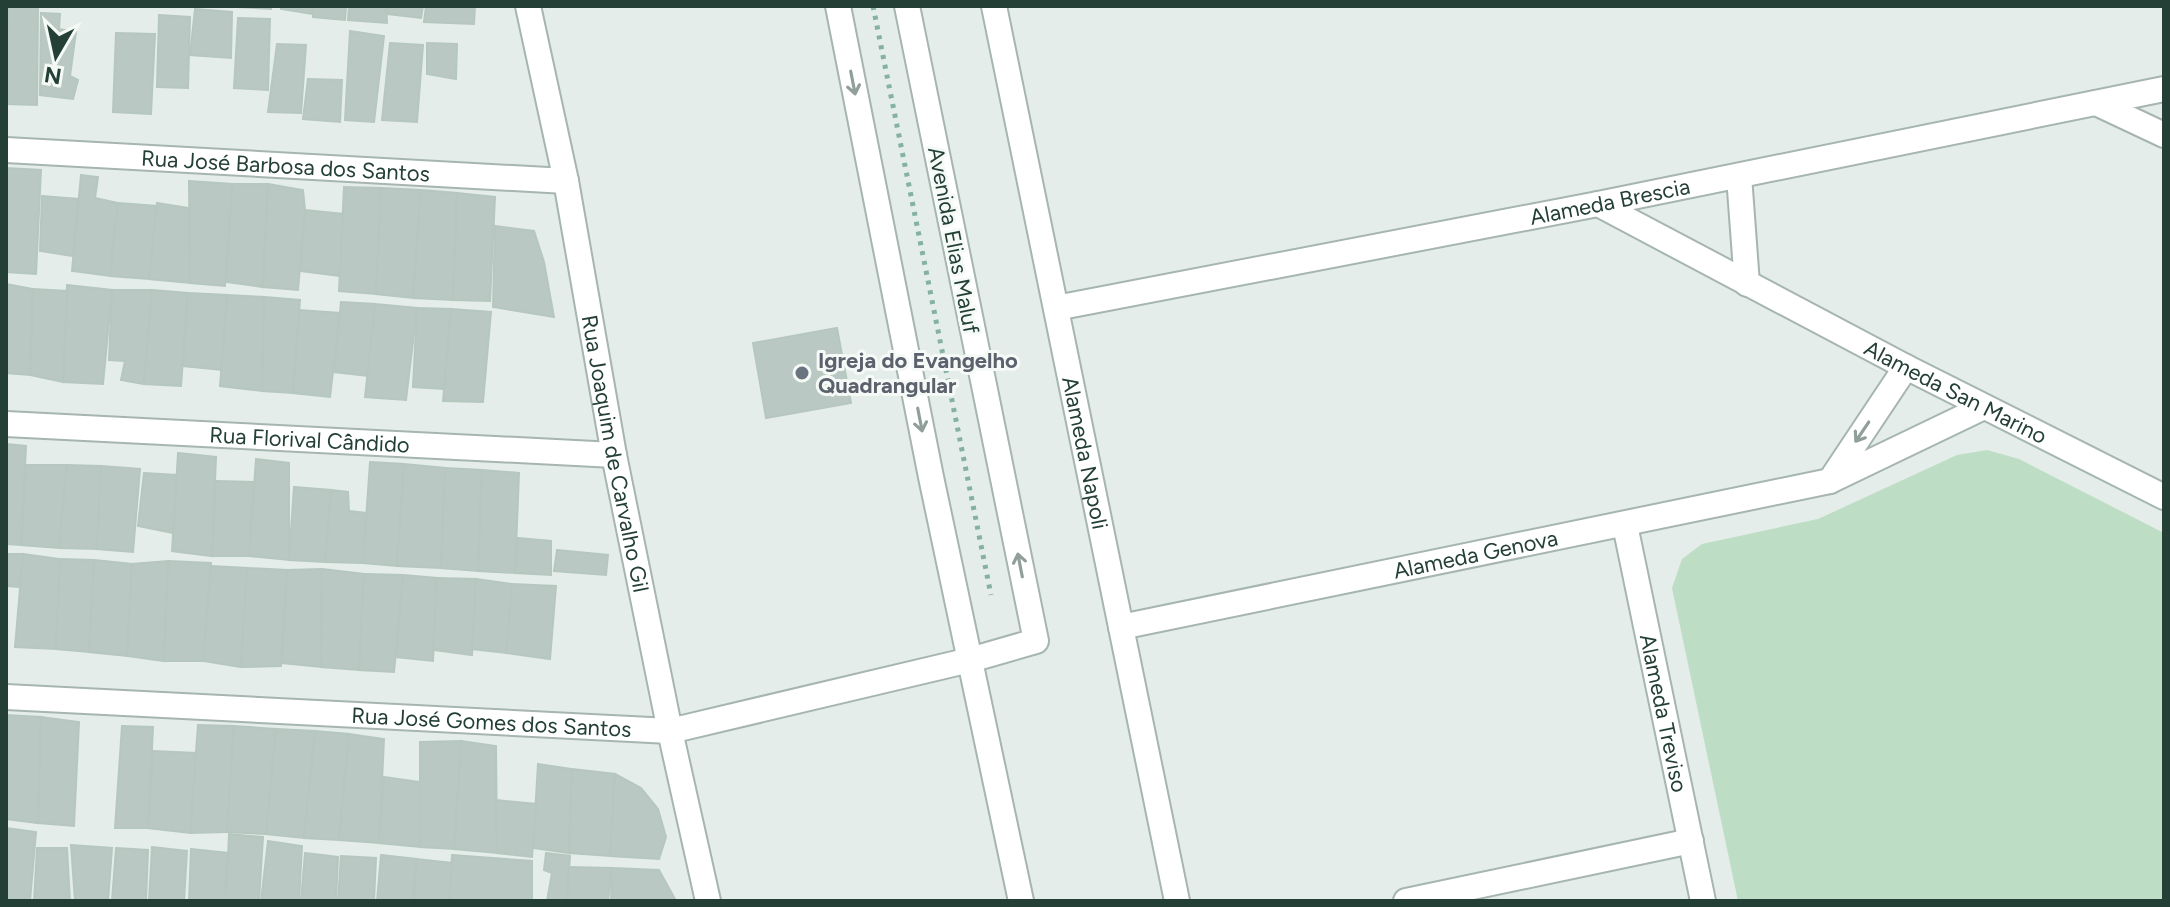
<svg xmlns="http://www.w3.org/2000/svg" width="2170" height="907" viewBox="0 0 2170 907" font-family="Figtree,sans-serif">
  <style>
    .green { fill: #bddec5 }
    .building { fill: #b9c8c2; stroke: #b6c7bf; stroke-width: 2 }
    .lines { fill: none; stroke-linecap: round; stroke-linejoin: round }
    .minor-casing { stroke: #a6b5b0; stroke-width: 28 }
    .path { stroke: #84b1a1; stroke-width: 5; stroke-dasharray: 4 6; stroke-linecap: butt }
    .minor { stroke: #fff; stroke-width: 24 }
    .oneway { stroke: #919f9a }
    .worship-dot { fill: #6b7280; stroke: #f5faf7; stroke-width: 3 }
    .labels { text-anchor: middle; stroke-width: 6; stroke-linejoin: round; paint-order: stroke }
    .street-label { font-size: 22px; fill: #233f36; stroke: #f5faf7 }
    .worship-label { font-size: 22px; font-weight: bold; fill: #5b616d; stroke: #f5faf7; text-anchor: start }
  </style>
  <rect width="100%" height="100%" fill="#e4ede9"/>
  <path class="green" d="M1987 450 2019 459 2164 533V901H1738L1672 588 1682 559 1702 544 1818 519 1957 455Z"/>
  <g class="building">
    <path d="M8 6H38L37 105 6 104Z"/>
    <path d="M238 6H271V9L238 7Z"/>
    <path d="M281 6H313V14L281 9Z"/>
    <path d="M314 6H346L345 20 313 17Z"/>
    <path d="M349 6H386L387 23 348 20Z"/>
    <path d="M388 6H423L421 18 388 14Z"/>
    <path d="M426 6H475L474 24 424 22Z"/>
    <path d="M195 9 232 12 231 58 190 55Z"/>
    <path d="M41 13 60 14 59 29 76 32 70 76 78 80 73 99 40 95Z"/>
    <path d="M159 15 190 17 188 88 157 87Z"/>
    <path d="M238 18 270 19 268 90 234 88Z"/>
    <path d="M350 31 384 36 374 122 345 120Z"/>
    <path d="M116 33 155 34 151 114 113 112Z"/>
    <path d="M390 43 423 45 417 122 382 120Z"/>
    <path d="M427 43 457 44 456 79 427 74Z"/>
    <path d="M277 44 306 45 301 113 268 112Z"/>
    <path d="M308 79 342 80 340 122 303 119Z"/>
    <path d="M6 168 41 170 36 274 6 272Z"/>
    <path d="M81 175 98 177 95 198 118 203 110 276 72 271Z"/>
    <path d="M189 181 232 184 225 286 190 283Z"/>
    <path d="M232 184H268L263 287 226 282Z"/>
    <path d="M268 184 303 190 305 210 298 290 263 287Z"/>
    <path d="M344 187 381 188 376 294 339 291Z"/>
    <path d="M381 188 421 190 413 298 376 294Z"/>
    <path d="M421 190 457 193 453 300 413 298Z"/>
    <path d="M457 193 495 197 490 301 453 300Z"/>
    <path d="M42 196 78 199 73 256 40 251Z"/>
    <path d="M118 203 157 206 149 279 110 276Z"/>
    <path d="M157 203 189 208 190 283 149 279Z"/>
    <path d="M305 210 343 214 340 276 300 271Z"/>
    <path d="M495 226 534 231 544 262 554 317 493 307Z"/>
    <path d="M6 284 33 289 30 375 6 373Z"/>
    <path d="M67 285 112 290 103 384 63 382Z"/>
    <path d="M33 289 67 291 63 382 30 375Z"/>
    <path d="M112 290H152L144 384 121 380 125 361 109 360Z"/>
    <path d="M152 290 188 293 181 386 144 384Z"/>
    <path d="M188 293 227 295 222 370 183 366Z"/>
    <path d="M227 295 264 297 262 391 220 386Z"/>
    <path d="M264 297 300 300 293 393 262 391Z"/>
    <path d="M341 302 375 304 368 376 334 372Z"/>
    <path d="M375 304 417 308 406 400 365 397Z"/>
    <path d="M417 308 451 309 444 389 413 387Z"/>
    <path d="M451 309 491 312 483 402 443 401Z"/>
    <path d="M299 310 340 313 330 397 293 393Z"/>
    <path d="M837 328 851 403 766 418 753 343Z"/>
    <path d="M6 444 26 446 21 545 6 544Z"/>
    <path d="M178 453 216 457 212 556 172 551Z"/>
    <path d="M256 459 289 463V560L249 556Z"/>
    <path d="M370 462 404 464 397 566 363 563Z"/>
    <path d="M404 464 445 468 441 568 397 566Z"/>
    <path d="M26 465H67L59 548 21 545Z"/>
    <path d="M67 465 101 466 97 549 59 548Z"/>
    <path d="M101 466 140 469 133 552 97 549Z"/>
    <path d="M445 468 482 470 478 571 441 568Z"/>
    <path d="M482 470 519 473 515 573 478 571Z"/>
    <path d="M144 473 177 475 173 533 138 526Z"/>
    <path d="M216 481 254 482 249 556H212Z"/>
    <path d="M294 487 331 490 325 562 289 560Z"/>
    <path d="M331 490 348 492 349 511 366 513 363 563 325 562Z"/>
    <path d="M518 538 551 541V575L515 573Z"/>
    <path d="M557 550 608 555 606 575 554 571Z"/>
    <path d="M6 554H23L20 587 6 586Z"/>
    <path d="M23 554 60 559 56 649 15 647Z"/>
    <path d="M60 559 94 560 89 652 56 649Z"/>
    <path d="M94 560 132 564 127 656 89 652Z"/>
    <path d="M168 561 164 661 127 656 132 564Z"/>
    <path d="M168 561 211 563 203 661H164Z"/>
    <path d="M211 566 247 568 241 667 203 661Z"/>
    <path d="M247 568 287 570 281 666 241 667Z"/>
    <path d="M322 569 321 667 282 663 287 570Z"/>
    <path d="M322 569 364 574 359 670 321 667Z"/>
    <path d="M364 574 403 575 394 672 359 670Z"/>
    <path d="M403 575 437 578 433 661 396 657Z"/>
    <path d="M437 578 476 579 472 655 433 650Z"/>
    <path d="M476 579 512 584 506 653 472 649Z"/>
    <path d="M512 584 556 586 550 659 506 653Z"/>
    <path d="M6 715 41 717 38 823 6 819Z"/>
    <path d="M41 717 79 722 74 826 38 823Z"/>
    <path d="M198 725 234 726 227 832 190 833Z"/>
    <path d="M122 726 153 727 148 828H115Z"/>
    <path d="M234 726 276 729 266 834 227 832Z"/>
    <path d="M276 729 315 731 304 838 266 834Z"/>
    <path d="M315 731 349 734 339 840 304 838Z"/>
    <path d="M349 734 384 739 379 843 339 840Z"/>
    <path d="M461 741 496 746 497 853 454 849Z"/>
    <path d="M461 741 454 849 420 847V742Z"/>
    <path d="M153 751 196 753 190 833 148 828Z"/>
    <path d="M538 764 572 769 569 853 533 848Z"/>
    <path d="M572 769 615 774 610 856 569 853Z"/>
    <path d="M615 774 641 788 658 809 666 837 659 859 610 856Z"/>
    <path d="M384 777 420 782V847L379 843Z"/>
    <path d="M496 800 536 804 532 857 497 853Z"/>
    <path d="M6 828 36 832 30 901H6Z"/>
    <path d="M229 834 263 837 259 901H226Z"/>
    <path d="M268 841 302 846 299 901H261Z"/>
    <path d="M71 845 112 848 108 901H75Z"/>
    <path d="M152 847 187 851 184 901H149Z"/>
    <path d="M37 848H67L70 901H34Z"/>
    <path d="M116 848 148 850 146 901H112Z"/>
    <path d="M191 849 228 853 224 901H189Z"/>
    <path d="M305 853 338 857 336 901H301Z"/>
    <path d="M546 853 570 856 567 901H547L552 873 544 870Z"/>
    <path d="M381 855 416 859 413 901H377Z"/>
    <path d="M452 855 532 861V901H449Z"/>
    <path d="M341 856 376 858 374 901H338Z"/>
    <path d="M416 859 452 863 449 901H414Z"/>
    <path d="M569 867 612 868 608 901H567Z"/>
    <path d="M612 868 659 870 676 901H611Z"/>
  </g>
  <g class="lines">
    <defs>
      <g id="minor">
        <path id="s1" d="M528 6 566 181 614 455 670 731 708 901"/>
        <path d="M838 6 931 477 1021 901"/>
        <path id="s2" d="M994 6 1177 901"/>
        <path d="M2096 103 2164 135"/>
        <path id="s3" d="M6 150 566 181"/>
        <path d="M1739 176 1747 284"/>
        <path id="s4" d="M1598 204 1906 367 2164 497"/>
        <path id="s5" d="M1056 308 1598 204 2164 89"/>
        <path d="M1906 367 1830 481 1984 407"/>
        <path id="s6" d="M6 424 614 455"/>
        <path id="s7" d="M1625 525 1703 901"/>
        <path id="s8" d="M1121 627 1830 481"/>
        <path id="s9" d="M6 697 670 731 970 660 1036 641 907 6"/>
        <path d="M1406 901 1691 841"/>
      </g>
    </defs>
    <use href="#minor" class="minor-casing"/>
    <path class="path" d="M873 6 991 595"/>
    <use href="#minor" class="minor"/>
  </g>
  <defs><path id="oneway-shaft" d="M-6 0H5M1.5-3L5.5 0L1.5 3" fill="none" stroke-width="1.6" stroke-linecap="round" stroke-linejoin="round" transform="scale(2)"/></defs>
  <g class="oneway">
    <use href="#oneway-shaft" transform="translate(853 83) rotate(79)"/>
    <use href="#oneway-shaft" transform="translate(920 420) rotate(79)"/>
    <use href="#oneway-shaft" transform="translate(1862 432) rotate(124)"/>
    <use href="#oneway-shaft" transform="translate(1020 565) rotate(-101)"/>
  </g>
  <circle class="worship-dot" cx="802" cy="373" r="8"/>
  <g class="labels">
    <g class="street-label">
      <text dy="8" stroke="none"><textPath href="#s3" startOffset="280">Rua José Barbosa dos Santos</textPath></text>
      <text dy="8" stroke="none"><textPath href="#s5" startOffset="564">Alameda Brescia</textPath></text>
      <text transform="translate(954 240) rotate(79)" y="8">Avenida Elias Maluf</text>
      <text dy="8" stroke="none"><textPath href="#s4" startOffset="404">Alameda San Marino</textPath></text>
      <text dy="8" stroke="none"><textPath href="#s6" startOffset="304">Rua Florival Cândido</textPath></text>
      <text dy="8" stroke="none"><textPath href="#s2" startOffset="456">Alameda Napoli</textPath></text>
      <text dy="8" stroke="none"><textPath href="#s1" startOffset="456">Rua Joaquim de Carvalho Gil</textPath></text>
      <text dy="8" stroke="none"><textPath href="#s8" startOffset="362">Alameda Genova</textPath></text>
      <text dy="8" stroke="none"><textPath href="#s7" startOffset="192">Alameda Treviso</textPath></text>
      <text dy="8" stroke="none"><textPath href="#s9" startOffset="486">Rua José Gomes dos Santos</textPath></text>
    </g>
    <g class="worship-label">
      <text x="818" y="368">Igreja do Evangelho<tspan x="818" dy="25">Quadrangular</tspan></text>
    </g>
  </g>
  <rect width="2170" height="907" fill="none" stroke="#233f36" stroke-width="16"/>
  <g transform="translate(56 56) rotate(189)" stroke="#f5faf7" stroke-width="6" paint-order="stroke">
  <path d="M0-6L14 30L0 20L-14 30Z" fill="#233f36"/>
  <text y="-12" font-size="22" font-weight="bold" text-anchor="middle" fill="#233f36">N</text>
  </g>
</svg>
